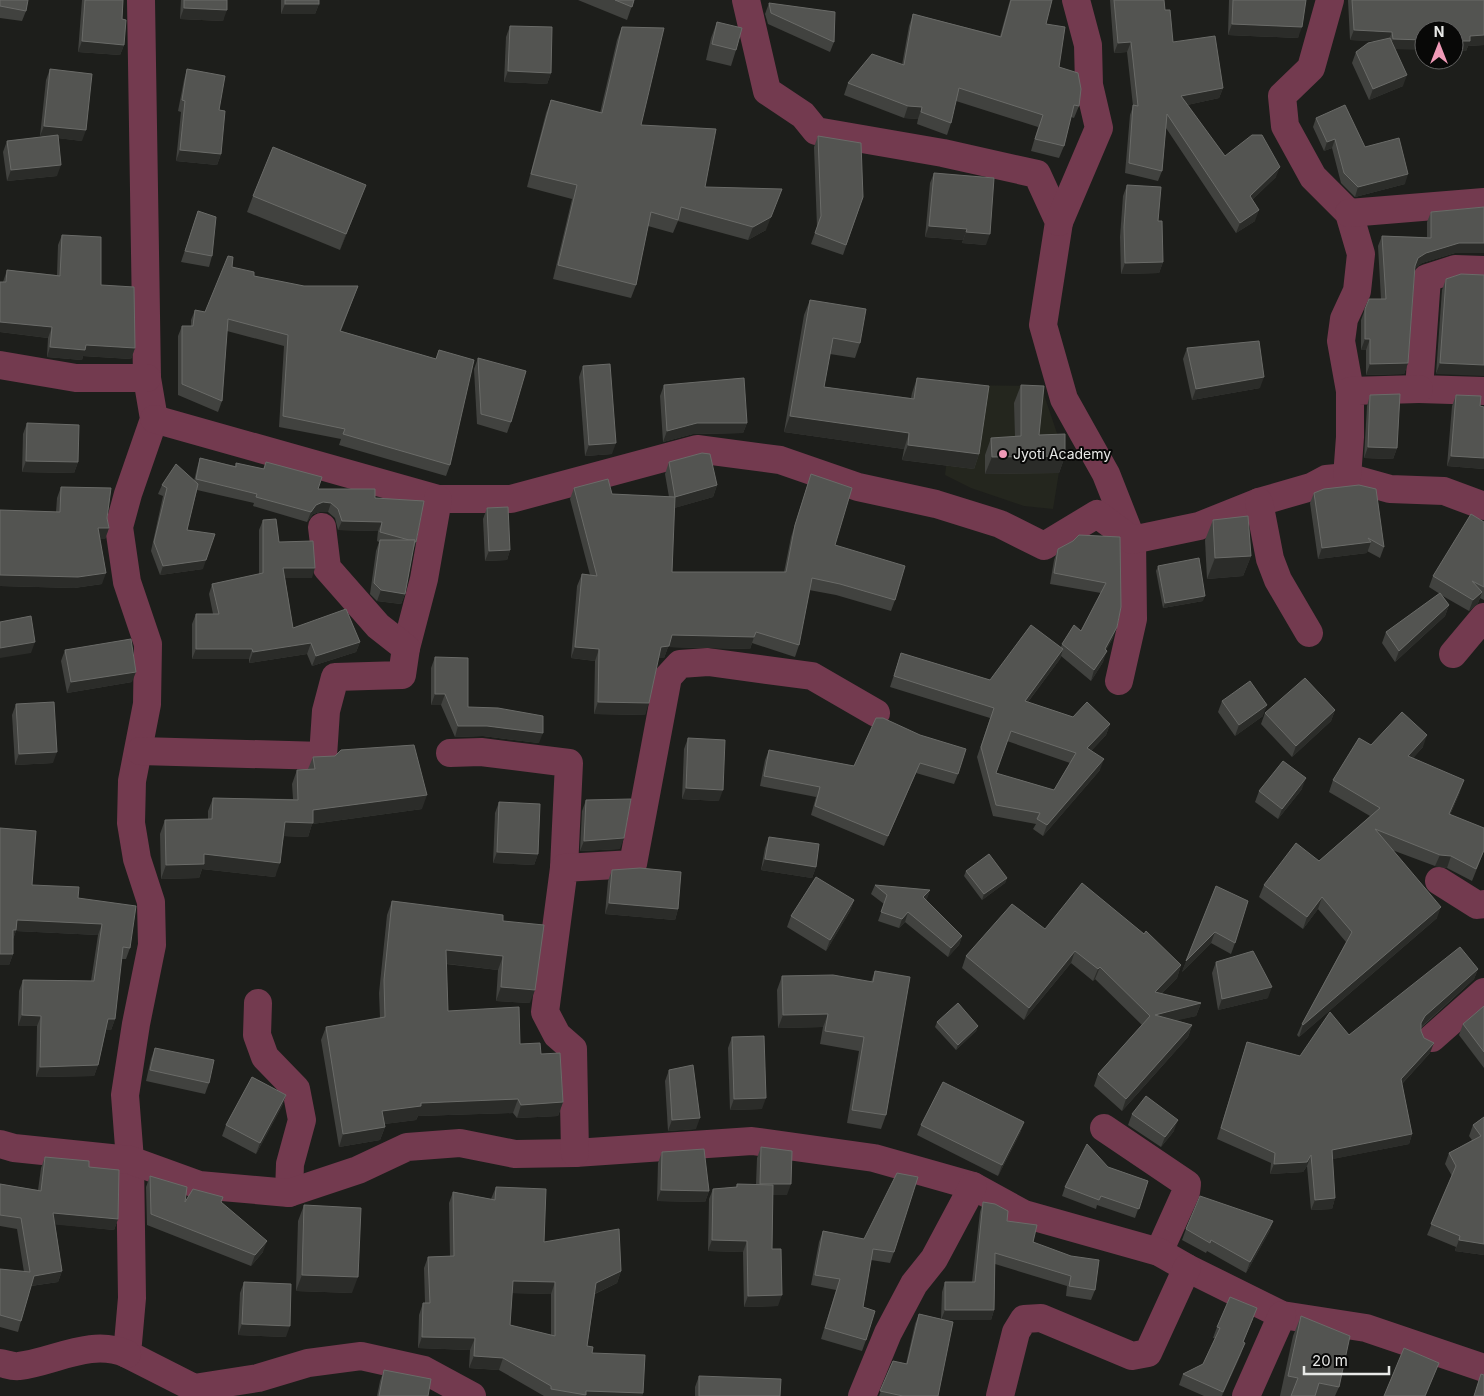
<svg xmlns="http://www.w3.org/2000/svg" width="1484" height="1396" viewBox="0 0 1484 1396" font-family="Inter,sans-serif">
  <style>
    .built { fill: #24261e }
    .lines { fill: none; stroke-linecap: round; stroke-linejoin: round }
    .minor { stroke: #733a4f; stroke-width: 28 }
    .wall { fill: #41423f; fill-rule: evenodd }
    .shaded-wall { fill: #2b2c29 }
    .building { fill: #535451; stroke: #6a6b68; fill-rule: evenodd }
    .poi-dot { fill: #f09ab7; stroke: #080807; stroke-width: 2 }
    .labels { text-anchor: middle; stroke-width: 4; stroke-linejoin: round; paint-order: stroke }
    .poi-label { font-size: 14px; fill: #e8e9e7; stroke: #080807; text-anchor: start }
  </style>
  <rect width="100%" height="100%" fill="#1d1e1b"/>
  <path class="built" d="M956 385 1041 386 1060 442V466L1053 509 1024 506 971 488 945 475Z"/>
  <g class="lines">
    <g class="minor">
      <path d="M141 0 147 378 154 419 128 494 119 527 127 582 148 644 147 704 132 781 131 823 137 859 151 902 152 945 136 1024 125 1095 130 1160 132 1298 127 1354 194 1388 258 1378 308 1363 361 1356 424 1370 472 1396"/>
      <path d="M746 0 767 91 803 115 816 131 943 153 1037 174 1059 222 1043 325 1064 399 1106 474 1132 540 1133 619 1119 681"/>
      <path d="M1330 0 1311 68 1282 96 1285 126 1313 177 1349 213 1361 254 1357 291 1344 319 1341 341 1350 391"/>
      <path d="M1349 213 1484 202"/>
      <path d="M1059 222 1099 128 1089 85 1088 45 1076 0"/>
      <path d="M1484 270 1455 269 1427 278 1419 389 1484 391"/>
      <path d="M0 365 76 378H147"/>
      <path d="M154 419 438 499H511L697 449 780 460 858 487 936 504 1000 524 1044 546 1097 514 1132 540 1199 526 1259 502 1311 487 1326 479 1347 477 1390 489 1444 491 1484 506"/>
      <path d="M1347 477 1350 437V391L1419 389"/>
      <path d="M1259 502 1270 559 1278 580 1309 633"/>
      <path d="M406 648 424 579 438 499"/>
      <path d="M1453 654 1484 617"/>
      <path d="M140 751 323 756 326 711 335 677 402 675 406 648 378 626 327 568 322 527"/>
      <path d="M450 753 481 752 569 763 564 868"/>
      <path d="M1439 881 1477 905 1484 904"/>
      <path d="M258 1003 257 1035 265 1057 296 1089 302 1120 290 1164 289 1193"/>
      <path d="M1432 1038 1484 992"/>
      <path d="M1104 1128 1187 1184 1186 1192 1159 1252"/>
      <path d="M0 1144 14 1148 130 1160 199 1185 289 1193 358 1170 407 1147 460 1143 515 1154 575 1153 752 1141 874 1158 973 1186 1024 1214 1159 1252 1187 1268 1282 1315 1366 1328 1484 1368"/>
      <path d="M575 1153 573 1049 557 1035 545 1012 564 868 633 864 668 677 680 664 708 662 812 676 876 713"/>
      <path d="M0 1363C6 1364 13 1367 19 1366 54 1362 91 1338 127 1354"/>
      <path d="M862 1396 888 1333 914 1284 934 1259 973 1186"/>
      <path d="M1000 1396 1016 1332 1024 1319 1041 1318 1132 1356 1148 1353 1187 1268"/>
      <path d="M1246 1396 1282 1315"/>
    </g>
  </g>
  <g class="wall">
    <path d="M0 0 26 11 22 21 0 18Z"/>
    <path d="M82 0H123L122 19 124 45 120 55 78 52Z"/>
    <path d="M181 0H227L223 21 180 19Z"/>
    <path d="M281 0H319V4L315 14H281Z"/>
    <path d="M578 0H634L627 20Z"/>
    <path d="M1010 0H1052L1046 24 1059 67 1079 106 1074 118 1071 117 1064 146 1059 158 1031 151 1038 127 956 101 951 123 947 135 917 124 918 119 904 118 844 95 848 83 902 65 909 26 913 14 1000 36Z"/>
    <path d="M1110 0H1164L1165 10 1173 42 1223 88 1219 98 1187 105 1225 156 1276 177 1252 200 1255 221 1236 233 1166 128 1162 171 1158 181 1125 173 1130 115 1133 106 1127 52 1114 53Z"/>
    <path d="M1229 0H1306L1298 38 1228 35Z"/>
    <path d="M1348 0H1484V45L1468 46 1466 51H1454V30L1395 49 1403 86 1369 100 1352 63 1356 52 1375 41 1350 40Z"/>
    <path d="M769 3 834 42 830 52 768 24 765 14Z"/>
    <path d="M717 22 736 50 731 66 706 60 711 38Z"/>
    <path d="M510 26 551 73 547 84 504 82 506 37Z"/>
    <path d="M622 27 641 125 705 187 766 230 748 240 678 221 673 233 648 226 636 285 631 298 553 279 572 199 527 187 546 113 551 100 600 113 617 40Z"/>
    <path d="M50 69 82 141 58 138 57 176 7 181 3 152 7 141 45 137 40 136 46 80Z"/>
    <path d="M187 69 221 154 217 165 176 161 181 112 178 111 184 80Z"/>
    <path d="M1316 118 1405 184 1355 197 1341 183 1332 148 1324 151 1313 127Z"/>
    <path d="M818 136 863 197 843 255 811 244 817 227 814 147Z"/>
    <path d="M934 173 986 245 962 243 963 240 925 237 930 183Z"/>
    <path d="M1127 185 1158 221 1163 262 1159 273 1121 274 1120 237 1123 196Z"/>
    <path d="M253 196 360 201 340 250 247 212Z"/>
    <path d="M1484 207V253H1455L1422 263 1415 268 1408 363 1404 374 1366 375V350H1361V320L1365 309 1381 299 1378 246 1382 236 1427 237V222L1431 212Z"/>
    <path d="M198 211 212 256 209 267 181 262Z"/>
    <path d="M62 235 101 285 135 348 131 359 83 356 82 360 47 357 48 338 0 332V282H3L7 270 57 275 58 245Z"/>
    <path d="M232 267 254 276 304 286H358L341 331 436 359 439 350 450 465 446 476 339 445 341 439 279 427 284 346 227 331 222 401 218 412 178 395V336L182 326H191V320L195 310 205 312Z"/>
    <path d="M1484 275 1436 374 1442 290 1446 279Z"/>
    <path d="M810 300 860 343 855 358 830 354 824 387 911 398 912 393 917 378 979 454 974 469 902 460 904 449 784 432 804 315Z"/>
    <path d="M1187 348 1260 388 1192 400 1183 359Z"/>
    <path d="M478 358 511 422 507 433 477 424 474 369Z"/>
    <path d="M583 366 612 454 585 456 579 377Z"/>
    <path d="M664 385 747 423 743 433 693 434 663 442 660 396Z"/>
    <path d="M1021 385 1039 435 1065 456 1059 473 985 474V455L991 438 1015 437 1014 403Z"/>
    <path d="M1370 395 1397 448 1393 459 1364 458 1367 406Z"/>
    <path d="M1456 395 1480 406 1484 407V469L1447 466 1452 406Z"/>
    <path d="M27 423 78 462 74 473 22 472 23 434Z"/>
    <path d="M200 458 235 466 236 463 263 469 266 462 318 489 375 498 416 542 413 551 405 594 401 604 377 601 370 594 376 551 379 542 377 541 378 531 338 530 335 518 328 512H320L313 514 307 522 253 506 254 503 197 490 187 530 203 569 160 575 151 551 163 496 158 494 162 485 194 481 197 468Z"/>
    <path d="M669 462 717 485 713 497 674 508 672 572H784L791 537 811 474 835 545 895 600 891 611 836 595 809 590 799 645 795 657 752 643 750 649 668 647 664 658H658L645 715 594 714 595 661 571 658 577 586 582 574 590 575 570 499 574 488 612 494 669 497 665 474Z"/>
    <path d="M61 487 107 518 109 528 105 539H100L102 584 74 588 0 586V510L56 512 57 498Z"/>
    <path d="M1314 493 1384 547 1380 558 1367 551V553L1318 559 1310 503Z"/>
    <path d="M487 508 510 550 507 560 485 561 483 519Z"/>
    <path d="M263 520 279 542 312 578H285L293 628 360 642 356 652 312 666 307 654 249 663V659H192V624L196 614H213L209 594 212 584 259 574V530Z"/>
    <path d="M1213 520 1251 556 1243 576 1207 579 1205 540Z"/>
    <path d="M1484 522V600L1480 598 1478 603 1469 611 1441 595 1449 605 1445 616 1395 662 1382 643 1386 632 1440 594 1429 587 1433 576Z"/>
    <path d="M1120 537 1113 638 1106 650 1103 662 1091 681 1061 656 1060 659 1028 702 1073 717 1110 724 1106 735 1091 751 1100 770 1043 836 1033 829 1036 824 993 816 977 757 990 718 890 687 901 653 990 680 1061 647 1062 644 1081 631 1101 593 1050 584 1054 560 1058 549ZM1007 741 1070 763 1054 790 996 773Z"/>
    <path d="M1158 566 1203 601 1163 608 1156 571Z"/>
    <path d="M65 650 132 682 67 693 61 661Z"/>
    <path d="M435 657 468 707 539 743 483 736 455 737 441 705H431V668Z"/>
    <path d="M1222 701 1263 716 1235 736 1218 712Z"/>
    <path d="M16 704 53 763 15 765 12 715Z"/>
    <path d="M1335 710 1331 721 1292 757 1261 724 1265 713Z"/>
    <path d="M920 735 958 774 954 784 916 773 884 846 811 815 816 797 760 786 765 760 769 750 854 766Z"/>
    <path d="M688 738 719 801 682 799 684 749Z"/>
    <path d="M1371 745 1423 747 1413 758 1460 792 1450 815 1484 851 1472 881 1447 868 1435 866 1392 850 1437 918 1299 1037 1297 1035 1302 1024 1346 942 1318 909 1303 929 1259 897 1264 885 1319 861 1370 816 1329 792 1333 780Z"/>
    <path d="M313 757 422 809 312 824 308 837 284 836 275 877 202 869 199 878 161 879 160 834 165 820 208 819V811L213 798 293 799 292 784 297 770 308 769Z"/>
    <path d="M1302 789 1278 819 1255 802 1259 791Z"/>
    <path d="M586 800 620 849 580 851 582 811Z"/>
    <path d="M499 802 538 854 534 865 493 863 495 813Z"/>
    <path d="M0 828 32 885 78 898 130 948 126 959H121L115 1019 111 1030H106L98 1065 94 1076 36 1077 37 1026H18L19 991 23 980 91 981 98 935 16 931 13 939V954L9 965H0Z"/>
    <path d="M769 837 816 867 812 878 761 870 765 848Z"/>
    <path d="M612 870 678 909 675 920 605 914 608 881Z"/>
    <path d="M966 871 1007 878 1005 883 982 900 964 876Z"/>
    <path d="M875 885 930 890 926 900 962 936 959 945 948 957 905 922 899 928 878 921 884 904 871 894Z"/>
    <path d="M1216 886 1235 943 1231 954 1211 943 1182 972Z"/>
    <path d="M854 900 850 911 826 951 787 927 791 916Z"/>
    <path d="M392 901 503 921 530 1003 496 1001 498 970 446 964 448 1011 541 1054 563 1102 558 1116 517 1118 513 1113 418 1116 416 1120 384 1124 385 1127 380 1140 339 1147 321 1040 326 1027 380 1018 379 993 387 915Z"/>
    <path d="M1045 929 1181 965 1177 978 1161 994 1201 1003 1196 1016 1176 1020 1192 1025 1188 1037 1122 1111 1094 1086 1098 1074 1142 1025 1095 979 1093 981 1071 963 1024 1020 962 968 966 956Z"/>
    <path d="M1216 962 1268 998 1218 1010 1212 973Z"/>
    <path d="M1478 969 1474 979 1421 1028V1031L1430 1053 1402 1084 1412 1134 1409 1144 1332 1159 1335 1198 1332 1209 1311 1210 1307 1166 1303 1172 1270 1174 1271 1163 1217 1139 1247 1042 1300 1056 1349 1035Z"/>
    <path d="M875 971 886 1115 881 1129 847 1123 859 1051 820 1044 823 1027 778 1028 777 990 782 976 871 982Z"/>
    <path d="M1484 1006V1068L1459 1035 1463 1024Z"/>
    <path d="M937 1022 978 1026 976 1031 956 1050 935 1027Z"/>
    <path d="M732 1037 762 1109 730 1110 728 1048Z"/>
    <path d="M155 1048 209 1083 205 1094 146 1081 151 1059Z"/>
    <path d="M669 1070 696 1129 668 1131 665 1081Z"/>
    <path d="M286 1095 282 1106 256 1154 222 1136 226 1125Z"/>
    <path d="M1132 1114 1174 1131 1161 1147 1128 1125Z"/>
    <path d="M1484 1117V1255L1455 1251 1456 1247 1427 1235 1452 1176 1445 1164 1449 1153 1472 1140 1469 1136 1473 1125Z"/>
    <path d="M1024 1122 1020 1133 998 1176 917 1135 921 1125Z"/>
    <path d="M761 1147 787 1195H773L772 1249 778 1306 744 1307 743 1252 708 1251 709 1199 713 1189 736 1187 737 1184H756L757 1158Z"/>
    <path d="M662 1152 709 1191 705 1202 657 1201 658 1163Z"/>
    <path d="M45 1157 89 1167 118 1219 114 1230 55 1224 62 1271 58 1282 31 1286 21 1321 18 1332 0 1327V1269L24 1272 17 1229 0 1226V1184L38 1190 41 1168Z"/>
    <path d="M1108 1167 1148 1181 1135 1218 1097 1205 1096 1209 1062 1196 1065 1187Z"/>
    <path d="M150 1176 185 1202H221L263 1252 251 1266 147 1225 146 1187Z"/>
    <path d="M496 1187 544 1242 621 1271 617 1283 595 1294 587 1346 592 1353 643 1393 642 1396H544L499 1370 469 1368 470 1350 418 1348 419 1315 423 1303H425L424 1268 428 1257 450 1256 449 1203 453 1192 491 1199ZM512 1293 551 1294V1335L510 1325Z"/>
    <path d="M983 1202 1095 1290 1091 1300 1066 1296 1067 1286 995 1264 994 1310 991 1320H945L938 1396H879L893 1361 906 1364 915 1324 919 1314 941 1319 942 1292 945 1282H972L980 1212Z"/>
    <path d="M304 1205 352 1293 296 1291 298 1221Z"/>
    <path d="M1273 1221 1269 1232 1246 1273 1207 1251 1206 1253 1182 1240 1186 1229Z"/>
    <path d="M823 1231 894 1252 890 1263 871 1260 863 1307 866 1340 862 1351 821 1339 836 1290 811 1285 819 1242Z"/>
    <path d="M244 1282 286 1337 238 1335 240 1293Z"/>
    <path d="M1301 1316 1339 1387 1335 1396H1280L1293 1336Z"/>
    <path d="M1253 1319 1243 1342 1241 1354 1222 1396H1204L1179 1385 1183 1374 1203 1364 1215 1338H1213L1217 1327Z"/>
    <path d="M384 1370 428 1396H377L380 1381Z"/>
    <path d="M699 1376 780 1396H695V1387Z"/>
  </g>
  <g class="shaded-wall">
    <path d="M285 4H319L315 14H281Z"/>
    <path d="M184 8 227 10 223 21 180 19Z"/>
    <path d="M1232 24 1302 27 1298 38 1228 35Z"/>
    <path d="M1354 30 1392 32 1388 42 1350 40Z"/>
    <path d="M1484 35V45L1468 46 1466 51H1454V41L1470 36Z"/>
    <path d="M1393 39 1424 40V50L1389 49Z"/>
    <path d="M82 41 124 45 120 55 78 52Z"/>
    <path d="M1131 42 1127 52 1114 53 1118 43Z"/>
    <path d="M508 71 551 73 547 84 504 82Z"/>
    <path d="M1407 75 1403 86 1369 100 1373 89Z"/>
    <path d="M1223 88 1219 98 1178 107 1181 96Z"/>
    <path d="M908 106 922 107 918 119 904 118Z"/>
    <path d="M44 126 86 130 82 141 40 136Z"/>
    <path d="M1335 139 1332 148 1324 151 1327 142Z"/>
    <path d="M180 150 221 154 217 165 176 161Z"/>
    <path d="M61 165 57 176 7 181 11 170Z"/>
    <path d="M1280 167 1276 177 1246 206 1250 196Z"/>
    <path d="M1408 174 1405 184 1355 197 1358 187Z"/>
    <path d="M366 185 360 201 340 250 346 234Z"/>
    <path d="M782 189 766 230 748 240 753 227Z"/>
    <path d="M1259 210 1255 221 1236 233 1240 223Z"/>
    <path d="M929 226 967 229 963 240 925 237Z"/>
    <path d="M966 232 990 234 986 245 962 243Z"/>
    <path d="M1459 243H1484V253H1455L1422 263 1414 269 1418 258 1426 253Z"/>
    <path d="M1163 262 1159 273 1121 274 1125 263Z"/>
    <path d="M0 322 52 327 48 338 0 332Z"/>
    <path d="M1365 339H1370L1366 350H1361Z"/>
    <path d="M86 345 135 348 131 359 83 356 82 360 47 357 50 347Z"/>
    <path d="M1408 363 1404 374 1366 375 1370 364Z"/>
    <path d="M1440 363 1484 365V376L1436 374Z"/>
    <path d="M1264 377 1260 388 1192 400 1196 389Z"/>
    <path d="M790 416 909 433 904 449 784 432Z"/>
    <path d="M697 423H747L743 433 693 434 663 442 667 431Z"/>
    <path d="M616 443 612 454 585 456 589 445Z"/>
    <path d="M908 445 979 454 974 469 902 460Z"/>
    <path d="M1368 447 1397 448 1393 459 1364 458Z"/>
    <path d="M1065 456 1059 473 985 474 992 457Z"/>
    <path d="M1451 456 1484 458V469L1447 466Z"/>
    <path d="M26 461 78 462 74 473 22 472Z"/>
    <path d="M717 485 713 497 671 509 675 497Z"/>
    <path d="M323 502 331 503 328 512H320L313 514 307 522 311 512 316 505Z"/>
    <path d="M342 521 382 522 378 531 338 530Z"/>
    <path d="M98 528H109L105 539H94Z"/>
    <path d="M1371 542 1367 553 1318 559 1322 548Z"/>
    <path d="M510 550 507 560 485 561 489 551Z"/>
    <path d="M1251 556 1243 576 1207 579 1215 558Z"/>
    <path d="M206 560 203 569 160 575 163 566Z"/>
    <path d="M283 568H315L312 578H280Z"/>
    <path d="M106 573 102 584 74 588 0 586V575Z"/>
    <path d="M381 590 405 594 401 604 377 601Z"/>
    <path d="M1482 592 1478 603 1469 611 1473 600Z"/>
    <path d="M1205 596 1203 601 1163 608 1165 603Z"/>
    <path d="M1449 605 1445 616 1395 662 1399 651Z"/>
    <path d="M1117 627 1113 638 1101 660 1105 649Z"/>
    <path d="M672 635 754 637 750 649 668 647 664 658H656L661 647Z"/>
    <path d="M35 642 31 653 0 658V648Z"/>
    <path d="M360 642 356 652 312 666 316 656Z"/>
    <path d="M311 643 307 654 249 663 253 652Z"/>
    <path d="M575 647 599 649 595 661 571 658Z"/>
    <path d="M196 649H252L249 659H192Z"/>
    <path d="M1063 649 1060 659 1021 711 1025 701Z"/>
    <path d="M1107 651 1103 662 1091 681 1094 670Z"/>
    <path d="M136 672 132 682 67 693 71 682Z"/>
    <path d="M435 694H445L441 705H431Z"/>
    <path d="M598 702 649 703 645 715 594 714Z"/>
    <path d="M1267 705 1263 716 1235 736 1239 725Z"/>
    <path d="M1335 710 1331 721 1292 757 1296 746Z"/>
    <path d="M1110 724 1106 735 1084 759 1087 748Z"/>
    <path d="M458 726H487L543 733 539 743 483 736 455 737Z"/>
    <path d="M1427 735 1423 747 1404 768 1408 756Z"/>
    <path d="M57 752 53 763 15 765 19 754Z"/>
    <path d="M1104 759 1100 770 1043 836 1047 825Z"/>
    <path d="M920 763 916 773 884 846 888 836Z"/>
    <path d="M1306 778 1302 789 1278 819 1282 809Z"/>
    <path d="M1464 780 1460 792 1445 826 1449 814Z"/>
    <path d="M686 788 723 790 719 801 682 799Z"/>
    <path d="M427 795 422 809 312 824 308 837 280 836 285 822 313 810Z"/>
    <path d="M624 838 620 849 580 851 584 841Z"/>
    <path d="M497 852 538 854 534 865 493 863Z"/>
    <path d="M204 854 280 863 275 877 202 869 199 878 161 879 166 865Z"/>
    <path d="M1440 855 1451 856 1447 868 1435 866Z"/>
    <path d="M765 859 816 867 812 878 761 870Z"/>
    <path d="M1007 878 1005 883 982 900 984 894Z"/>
    <path d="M930 890 927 899 920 906 923 897Z"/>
    <path d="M1322 897 1318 909 1303 929 1307 917Z"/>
    <path d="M854 900 850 911 826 951 830 940Z"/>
    <path d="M609 903 678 909 675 920 605 914Z"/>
    <path d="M1441 907 1437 918 1299 1037 1303 1025Z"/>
    <path d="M908 912 905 922 899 928 902 919Z"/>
    <path d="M17 920 102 924 98 935 16 931 12 941H9Z"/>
    <path d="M1215 932 1211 943 1182 972 1186 961Z"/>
    <path d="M962 936 959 945 948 957 951 948Z"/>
    <path d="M446 950 503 956 498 970 441 963Z"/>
    <path d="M1075 951 1071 963 1024 1020 1029 1008Z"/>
    <path d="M0 954H13L9 965H0Z"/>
    <path d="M1181 965 1177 978 1150 1004 1155 992Z"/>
    <path d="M1100 967 1095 979 1093 981 1098 969Z"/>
    <path d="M1478 969 1474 979 1421 1027 1417 1034 1421 1023 1425 1016Z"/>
    <path d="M501 987 535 990 530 1003 496 1001Z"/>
    <path d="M1272 987 1268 998 1218 1010 1222 999Z"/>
    <path d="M1201 1003 1196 1016 1150 1027 1155 1015Z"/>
    <path d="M828 1014 823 1027 778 1028 783 1015Z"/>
    <path d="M22 1015 41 1016 37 1026H18Z"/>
    <path d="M108 1019H115L111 1030H104Z"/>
    <path d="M1192 1025 1188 1037 1122 1111 1126 1099Z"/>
    <path d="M978 1026 976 1031 956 1050 958 1045Z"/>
    <path d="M1434 1043 1430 1053 1397 1089 1401 1079Z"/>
    <path d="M98 1065 94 1076 36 1077 40 1067Z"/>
    <path d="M286 1095 282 1106 256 1154 260 1143Z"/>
    <path d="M766 1098 762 1109 730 1110 734 1099Z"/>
    <path d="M518 1099 513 1113 418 1116 416 1120 377 1125 382 1111 421 1103Z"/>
    <path d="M563 1102 558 1116 517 1118 521 1105Z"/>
    <path d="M700 1118 696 1129 668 1131 672 1120Z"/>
    <path d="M1178 1120 1174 1131 1161 1147 1165 1137Z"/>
    <path d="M1024 1122 1020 1133 998 1176 1002 1165Z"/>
    <path d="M385 1127 380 1140 339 1147 343 1134Z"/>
    <path d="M1412 1134 1409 1144 1328 1160 1332 1150Z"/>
    <path d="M1311 1155 1307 1166 1303 1172 1270 1174 1274 1164Z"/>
    <path d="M760 1184H791L787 1195H756Z"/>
    <path d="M661 1190 709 1191 705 1202 657 1201Z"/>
    <path d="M1335 1198 1332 1209 1311 1210 1315 1200Z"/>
    <path d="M53 1213 118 1219 114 1230 49 1224Z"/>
    <path d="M1273 1221 1269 1232 1246 1273 1250 1262Z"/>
    <path d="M712 1240 747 1241 743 1252 708 1251Z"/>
    <path d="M1459 1240 1484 1244V1255L1455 1251Z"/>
    <path d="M267 1241 263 1252 251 1266 255 1255Z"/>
    <path d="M62 1271 58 1282 30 1286 34 1276Z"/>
    <path d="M621 1271 617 1283 592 1295 596 1283Z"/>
    <path d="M302 1275 358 1277 352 1293 296 1291Z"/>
    <path d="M513 1281 555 1282 551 1294 508 1293Z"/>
    <path d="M782 1295 778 1306 744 1307 748 1296Z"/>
    <path d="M945 1310H994L991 1320H941Z"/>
    <path d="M242 1324 290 1326 286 1337 238 1335Z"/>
    <path d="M422 1337 475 1338 470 1350 418 1348Z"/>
    <path d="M1245 1343 1241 1354 1222 1396 1223 1392Z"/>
    <path d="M474 1356 503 1358 499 1370 469 1368Z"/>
    <path d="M1439 1363 1426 1396H1425Z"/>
    <path d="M586 1391 643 1393 642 1396H585Z"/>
  </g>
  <g class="building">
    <path d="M0 0H28L26 11 0 6Z"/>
    <path d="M85 0H123L122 19 126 20 124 45 82 41Z"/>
    <path d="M184 0H227V10L184 8Z"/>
    <rect x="285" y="0" width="34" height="4"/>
    <path d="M615 0H634L632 7Z"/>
    <path d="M1011 0H1052L1046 24 1065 27 1059 67 1078 73 1081 89 1079 106 1074 105 1064 146 1035 139 1043 115 959 88 951 123 921 112 922 107 908 106 848 83 872 54 904 65 913 14 1001 37Z"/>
    <path d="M1114 0H1164L1165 10H1170L1173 42 1215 36 1223 88 1181 96 1225 156 1252 135H1262L1280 167 1250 196 1259 210 1240 223 1167 114 1162 171 1129 163 1133 105 1138 106 1131 42 1118 43Z"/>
    <path d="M1233 0H1306L1302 27 1232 24Z"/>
    <path d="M1352 0H1484V35L1470 36V41H1454V30H1424V40L1393 39 1392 32 1354 30Z"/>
    <path d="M769 3 835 12 834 42 771 13Z"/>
    <path d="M717 22 742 28 736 50 712 44Z"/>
    <path d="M510 26 552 27 551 73 508 71Z"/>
    <path d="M622 27 664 28 641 125 716 129 705 187 782 189 771 217 753 227 681 207 678 220 651 212 636 285 558 265 577 185 531 174 551 100 602 113Z"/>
    <path d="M1390 38 1407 75 1373 89 1356 52 1368 43Z"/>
    <path d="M50 69 92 74 86 130 44 126Z"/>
    <path d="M187 69 225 76 219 110 225 111 221 154 180 150 185 101 182 100Z"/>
    <path d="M1345 105 1365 147 1399 138 1408 174 1358 187 1344 173 1335 139 1327 142 1316 118Z"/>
    <path d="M58 135 61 165 11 170 7 141Z"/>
    <path d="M818 136 861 143 863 197 846 245 815 233 821 216Z"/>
    <path d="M273 147 366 185 346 234 253 196Z"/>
    <path d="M934 173 994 178 990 234 966 232 967 229 929 226Z"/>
    <path d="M1127 185 1161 187 1158 221H1162L1163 262 1125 263 1124 227Z"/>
    <path d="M1484 207V243H1459L1426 253 1418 258 1415 266 1408 363 1370 364V339H1365V309L1369 299H1386L1382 236 1431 238V212Z"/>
    <path d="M198 211 216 217 212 256 185 251Z"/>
    <path d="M62 235 101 237V285L134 287 135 348 86 345 85 350 50 347 52 327 0 322V282H6L7 270 60 276Z"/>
    <path d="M228 256 233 257 232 267 254 272V276L304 286H358L340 331 436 359 439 350 474 360 450 465 343 434 345 429 283 416 288 335 228 319 222 401 182 384V326H193L195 310 205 312Z"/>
    <path d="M1461 274 1484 275V365L1440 363 1446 279Z"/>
    <path d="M810 300 866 309 860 343 833 338 824 387 914 399 917 378 989 386 979 454 908 445 909 433 790 416Z"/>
    <path d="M1259 341 1264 377 1196 389 1187 348Z"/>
    <path d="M478 358 526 371 511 422 481 414Z"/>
    <path d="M610 364 616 443 589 445 583 366Z"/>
    <path d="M744 378 747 423H697L667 431 664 385Z"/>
    <path d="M1021 385 1044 386 1039 435 1065 434V456L992 457 991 438 1021 436Z"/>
    <path d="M1400 394 1397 448 1368 447 1370 395Z"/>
    <path d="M1456 395 1481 396 1480 406 1484 407V458L1451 456Z"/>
    <path d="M27 423 79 425 78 462 26 461Z"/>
    <path d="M702 453 710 454 717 485 675 497 672 572H786L795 525 811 474 852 488 835 545 905 566 895 600 840 584 812 578 799 645 756 632 754 637 672 635 669 646 661 647 649 703 598 702 599 649 575 647 582 574 597 576 574 488 608 479 612 494 675 497 669 462Z"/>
    <path d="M200 458 236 467V463L264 469 266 462 322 477 318 489H375V498L424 501 416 542 414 541 415 540H409L380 532 382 522 342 521 338 509 331 503 323 502 316 505 311 512 256 497 257 494 196 479Z"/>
    <path d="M176 464 198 484 187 530 215 534 206 560 163 566 154 542 167 488 162 485Z"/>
    <path d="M1359 485 1376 489 1384 547 1368 538 1371 542 1322 548 1314 493 1324 489Z"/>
    <path d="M61 487 111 488 107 518 109 528H98L106 573 78 577 0 575V510L60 512Z"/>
    <path d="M508 507 510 550 489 551 487 508Z"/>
    <path d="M1471 514 1484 522V587L1472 581 1482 592 1473 600 1433 576Z"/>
    <path d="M1248 516 1251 556 1215 558 1213 520Z"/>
    <path d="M276 519 279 542 313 541 315 568H283L293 628 346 609 360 642 316 656 311 643 253 652 252 649H196V614H219L212 584 263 573V520Z"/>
    <path d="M1079 535 1120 537 1121 607 1117 627 1105 649 1107 651 1094 670 1062 644 1074 625 1081 631 1106 583 1054 573 1058 549 1073 541Z"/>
    <path d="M380 540H415L405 594 381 590 374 583Z"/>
    <path d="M1199 558 1205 596 1165 603 1158 566Z"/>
    <path d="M1440 593 1449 605 1399 651 1386 632Z"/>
    <path d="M31 616 35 642 0 648V622Z"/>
    <path d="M1031 625 1063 649 1025 701 1073 717 1087 702 1110 724 1087 748 1104 759 1047 825 1037 819 1040 813 996 805 981 747 994 708 894 676 901 653 990 680ZM1011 731 1076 753 1054 790 996 773Z"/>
    <path d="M131 639 136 672 71 682 65 650Z"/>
    <path d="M435 657 468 658V707L498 708 543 716V733L487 726H458L445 694H435Z"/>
    <path d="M1305 678 1335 710 1296 746 1265 713Z"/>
    <path d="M1250 681 1267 705 1239 725 1222 701Z"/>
    <path d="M54 702 57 752 19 754 16 704Z"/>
    <path d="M1402 712 1427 735 1408 756 1464 780 1449 814 1484 828V850L1476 869 1451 856 1440 855 1375 829 1441 907 1303 1025 1302 1024 1352 932 1322 897 1307 917 1264 885 1296 843 1319 861 1380 808 1333 780 1359 738 1371 745Z"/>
    <path d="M876 718H883L920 735 966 749 958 774 920 763 888 836 815 806 820 787 764 776 769 750 854 766Z"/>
    <path d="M688 738 725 740 723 790 686 788Z"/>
    <path d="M414 745 427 795 313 810V823L285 822 280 863 204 854V864L166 865 165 820 212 819 213 798 298 800 297 770 315 769 313 757 335 756 341 750Z"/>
    <path d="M1283 761 1306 778 1282 809 1259 791Z"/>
    <path d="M631 799 624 838 584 841 586 800Z"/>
    <path d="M499 802 540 804 538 854 497 852Z"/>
    <path d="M0 828 36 831 32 885 79 887 78 898 136 906 130 948 123 947 115 1019H108L98 1065 40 1067 41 1016 22 1015 23 980 94 981 102 924 17 920 16 930H13V954H0Z"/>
    <path d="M769 837 819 844 816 867 765 859Z"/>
    <path d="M989 854 1007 878 984 894 966 871Z"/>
    <path d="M640 868 681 872 678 909 609 903 612 870Z"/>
    <path d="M816 877 854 900 830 940 791 916Z"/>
    <path d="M1082 883 1144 934 1146 931 1181 965 1155 992 1201 1003 1155 1015 1192 1025 1126 1099 1098 1074 1150 1016 1100 967 1098 969 1075 951 1029 1008 966 956 1012 904 1045 929Z"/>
    <path d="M875 885 930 890 923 897 962 936 951 948 908 912 902 919 881 912 887 895Z"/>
    <path d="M1216 886 1248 901 1235 943 1215 932 1186 961Z"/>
    <path d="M392 901 503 915V921L544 925 535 990 501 987 503 956 446 950 448 1011 519 1007 520 1044 540 1043 541 1054 560 1053 563 1102 521 1105 518 1099 421 1103V1106L382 1111 385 1127 343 1134 326 1027 385 1017 384 980Z"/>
    <path d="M1460 947 1478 969 1425 1016 1421 1023V1031L1424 1038 1434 1043 1401 1079 1412 1134 1332 1150 1335 1198 1315 1200 1311 1155 1307 1162 1274 1164 1275 1153 1221 1128 1247 1042 1300 1056 1330 1012 1349 1035Z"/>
    <path d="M1253 951 1272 987 1222 999 1216 962Z"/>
    <path d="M875 971 910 977 886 1115 852 1110 864 1037 825 1031 828 1014 783 1015 782 976 833 975 873 982Z"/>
    <path d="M958 1003 978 1026 958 1045 937 1022Z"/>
    <path d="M1484 1006V1052L1463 1024Z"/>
    <path d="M764 1036 766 1098 734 1099 732 1037Z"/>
    <path d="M155 1048 214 1060 209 1083 150 1070Z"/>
    <path d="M693 1065 700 1118 672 1120 669 1070Z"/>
    <path d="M252 1077 286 1095 260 1143 226 1125Z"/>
    <path d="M943 1082 1024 1122 1002 1165 921 1125Z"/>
    <path d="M1146 1096 1178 1120 1165 1137 1132 1114Z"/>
    <path d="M1484 1117V1244L1459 1240 1460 1236 1431 1224 1456 1166 1449 1153 1481 1136 1473 1125Z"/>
    <path d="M1087 1144 1108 1167 1148 1181 1139 1209 1101 1196 1099 1200 1065 1187Z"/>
    <path d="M761 1147 792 1151 791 1184H760Z"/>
    <path d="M704 1149 709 1191 661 1190 662 1152Z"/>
    <path d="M45 1157 89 1161V1167L119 1170 118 1219 53 1213 62 1271 34 1276 21 1321 0 1315V1269L30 1272 21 1218 0 1215V1184L41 1191Z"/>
    <path d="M897 1173 918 1177 894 1252 873 1249 863 1307 875 1311 866 1340 825 1328 840 1279 815 1275 823 1231 864 1239Z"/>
    <path d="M150 1176 187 1187 185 1202 193 1189 223 1197 221 1202 267 1241 255 1255 151 1214Z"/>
    <path d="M737 1184 773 1185 772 1249H781L782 1295 748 1296 747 1241 712 1240 713 1189 737 1187Z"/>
    <path d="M496 1187 546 1189 544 1242 619 1229 621 1271 596 1283 587 1346 593 1347 592 1353 645 1355 643 1393 586 1391V1395L551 1389V1386L503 1358 474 1356 475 1338 422 1337 423 1303H430L428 1257 454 1256 453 1192 495 1200ZM513 1281 555 1282V1336L510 1325Z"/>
    <path d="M1200 1196 1273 1221 1250 1262 1211 1240 1210 1243 1186 1229Z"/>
    <path d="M983 1202 995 1204 1008 1211 1007 1221 1037 1225 1033 1242 1071 1256 1099 1260 1095 1290 1069 1286 1071 1276 995 1253 994 1310H945V1282H975Z"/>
    <path d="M304 1205 361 1208 358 1277 302 1275Z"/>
    <path d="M244 1282 291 1284 290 1326 242 1324Z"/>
    <path d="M1230 1297 1257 1308 1243 1342 1245 1343 1223 1392 1183 1374 1203 1364 1220 1328 1217 1327Z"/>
    <path d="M919 1314 953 1322 938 1396H903L880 1391 893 1361 907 1364Z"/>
    <path d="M1301 1316 1350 1336 1339 1387 1319 1383 1315 1396H1291L1298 1378 1288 1376Z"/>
    <path d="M1404 1348 1439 1363 1425 1396H1384Z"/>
    <path d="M384 1370 431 1379 428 1396H379Z"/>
    <path d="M1481 1374 1484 1375V1396H1474Z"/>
    <path d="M699 1376 781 1379 780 1396H699Z"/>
  </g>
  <circle class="poi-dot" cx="1003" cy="454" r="5"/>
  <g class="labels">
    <g class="poi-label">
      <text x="1013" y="459">Jyoti Academy</text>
    </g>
  </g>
  <g transform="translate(1439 45)"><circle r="24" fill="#080807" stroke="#626261"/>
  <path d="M0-4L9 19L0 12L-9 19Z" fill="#f09ab7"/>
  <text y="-8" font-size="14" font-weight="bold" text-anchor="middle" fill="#e8e9e7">N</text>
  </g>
  <path d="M1304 1366v8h85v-8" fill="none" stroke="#e8e9e7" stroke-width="2.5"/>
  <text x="1312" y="1366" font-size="15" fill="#e8e9e7" stroke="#080807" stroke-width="4" paint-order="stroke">20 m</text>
</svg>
